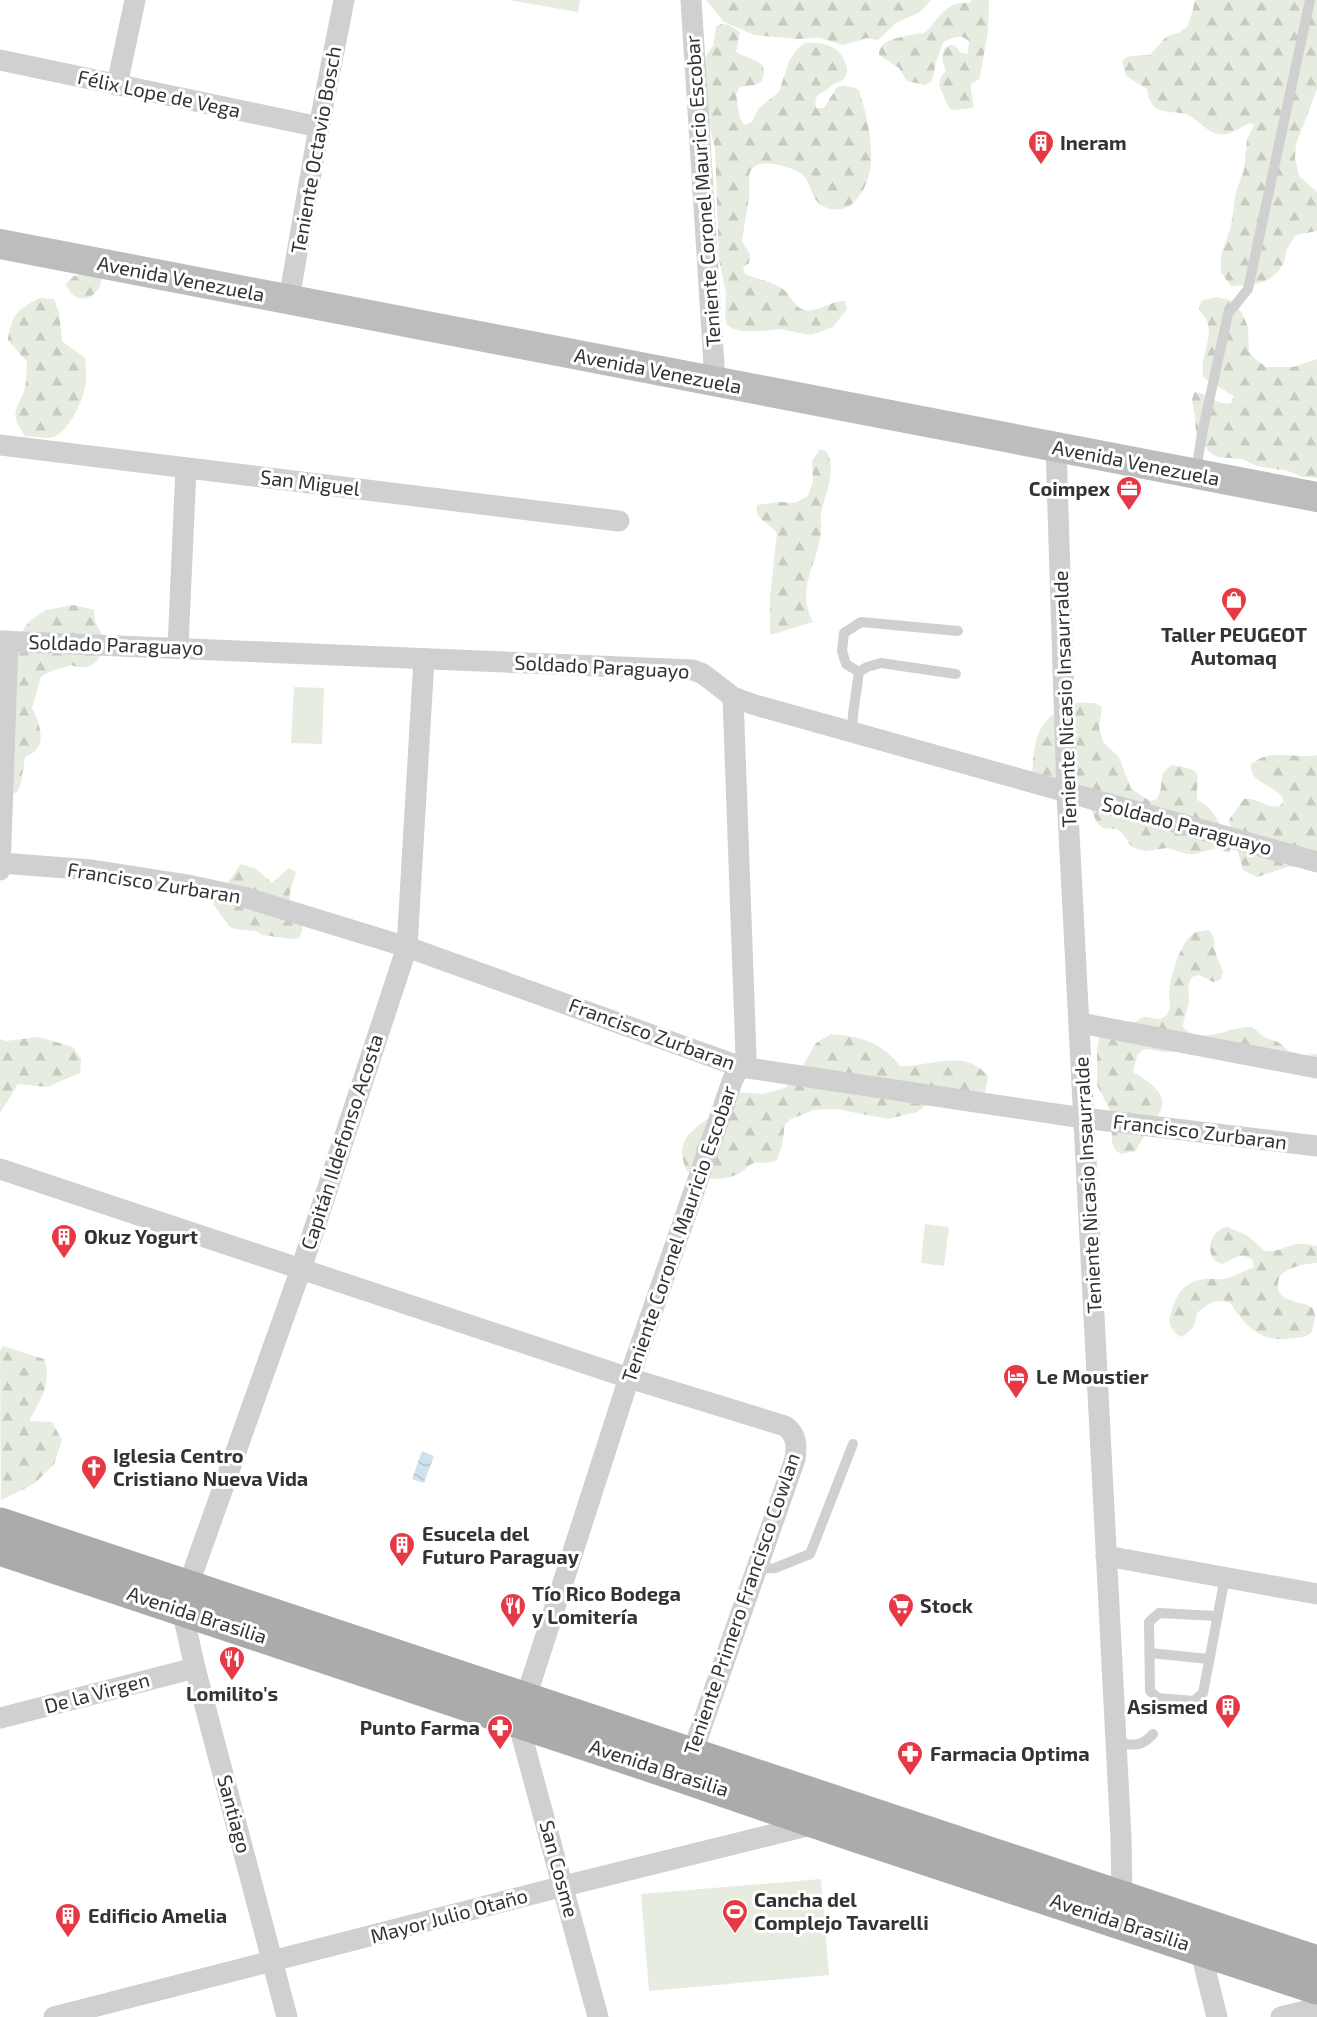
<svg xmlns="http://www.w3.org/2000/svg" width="1317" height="2017" viewBox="0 0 1317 2017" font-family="'Exo 2',sans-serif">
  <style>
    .grass { fill: #e6ecdf }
    .forest { fill: url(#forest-firs) }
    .water { fill: url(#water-waves) }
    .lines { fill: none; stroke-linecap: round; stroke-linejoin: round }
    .service { stroke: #d0d0d0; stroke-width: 10 }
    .minor { stroke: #d0d0d0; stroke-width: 21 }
    .secondary { stroke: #bdbdbd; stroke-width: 30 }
    .primary { stroke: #ababab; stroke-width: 33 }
    .labels { text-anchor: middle; stroke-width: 6; stroke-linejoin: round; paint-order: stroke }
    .street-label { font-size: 20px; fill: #333; stroke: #fff }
    .poi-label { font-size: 20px; font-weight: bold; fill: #333; stroke: #fff; text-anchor: start }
  </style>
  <defs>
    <pattern id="forest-firs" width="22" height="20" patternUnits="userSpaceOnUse" patternTransform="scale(1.5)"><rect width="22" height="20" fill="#e6ecdf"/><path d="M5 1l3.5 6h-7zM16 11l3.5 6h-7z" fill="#c6cbc0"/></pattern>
    <pattern id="water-waves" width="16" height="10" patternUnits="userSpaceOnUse" patternTransform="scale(1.5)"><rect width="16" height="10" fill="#cfe2ee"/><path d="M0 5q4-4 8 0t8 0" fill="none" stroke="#b2c2cd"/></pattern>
  </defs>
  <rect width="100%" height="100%" fill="#fff"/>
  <g class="grass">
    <path d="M508 0H580L578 12Z"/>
    <path d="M294 687 324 688 322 744 291 743Z"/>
    <path d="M925 1224 949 1227 944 1266 921 1263Z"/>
    <path d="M821 1879 829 1975 649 1991 641 1894Z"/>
  </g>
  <g class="forest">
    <path d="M706 0H931L920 12 896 23 878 40 867 38 843 45 820 38 795 39 754 35 724 22Z"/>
    <path d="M972 0H989L988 31 980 77 978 80 971 84C970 93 974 99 973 108L953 110 949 108 939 85 941 77 946 71C942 63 941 56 945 48L951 45 955 46 961 53 968 54 969 42C963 33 951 37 943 43L936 62 932 81 925 85 907 81 899 68 879 55C878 36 913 36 926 32 939 18 947 0 969 3Z"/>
    <path d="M1195 0H1317V89L1296 144 1295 159 1299 176 1317 192V231L1296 235C1292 241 1288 246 1286 252 1285 256 1285 262 1282 266 1271 284 1251 286 1231 286L1221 272V256L1231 226 1236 192 1244 170 1247 139 1254 125 1250 123C1241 127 1228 137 1219 134 1207 132 1200 122 1190 116 1173 107 1151 121 1147 89L1126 76 1122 61 1128 56 1150 55 1166 37 1180 32 1187 27 1192 13Z"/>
    <path d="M721 24 729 25 740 32 736 52C745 58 755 58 763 66L764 73 762 81 755 85 740 87 736 94 740 118 744 125 752 122 759 108 779 92 789 61 798 48 805 43C821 42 839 45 845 62 847 66 848 72 846 76 843 82 838 81 834 84 831 85 829 88 826 90 817 95 814 97 816 108H824L837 87C845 85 851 86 859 90 869 123 883 176 853 203 845 210 837 211 827 208 812 202 813 191 806 179 801 170 787 167 778 165 767 162 750 162 749 177 749 184 750 189 749 196 747 211 744 226 742 241L750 254 749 263 743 267 745 274C757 279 774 282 784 290 791 296 795 308 804 310 815 314 831 300 845 301L847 309 833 327 811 335 780 329 764 331H742L734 329 727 325 725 318 726 293 719 260 715 148 709 125 704 59 713 46 716 27Z"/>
    <path d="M85 273 102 276C102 297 75 310 66 284L74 276Z"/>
    <path d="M1217 297 1232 301 1242 313 1248 327 1249 351 1253 357 1266 367H1293L1317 359V478L1303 477 1288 471 1257 466 1242 459 1218 457 1210 453 1196 434 1195 416 1192 400 1194 392C1208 393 1216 406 1231 403L1234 396 1204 378C1198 360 1214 339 1207 321 1205 317 1201 313 1199 309L1201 301Z"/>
    <path d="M40 298 54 299 59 312 62 341 85 358C86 368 87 377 85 387 83 400 68 433 53 437 45 439 33 436 25 436 10 413 15 414 24 391 27 383 26 371 27 362L8 340C11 315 18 309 40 298Z"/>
    <path d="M820 449 827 452C837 473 825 493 821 514 820 520 822 527 821 533 817 565 795 589 813 622L770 635V597L777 533C769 522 754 520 757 505L780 502 795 503 808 496 813 482 812 461Z"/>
    <path d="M74 605 94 610C93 625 100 626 102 637 106 658 92 673 71 665 61 669 50 670 41 677L32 708C38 719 47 742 34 752 32 754 28 755 25 757L21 783 18 791 15 793 10 792V671L24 628 31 620 46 610Z"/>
    <path d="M1095 703 1102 707 1099 728 1103 742 1119 757 1131 789 1150 801 1157 799C1166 784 1155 776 1172 765 1206 771 1196 771 1197 800 1215 807 1222 830 1232 846L1229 853 1216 848 1195 854H1187L1167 848 1145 851 1137 849 1131 846 1122 833 1116 829 1103 828 1097 823 1091 809 1032 773C1035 747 1033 730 1055 713 1060 710 1065 705 1072 704 1079 702 1088 703 1095 703Z"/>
    <path d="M1317 755V865L1287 867 1257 877 1243 870 1229 820 1244 799C1258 797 1266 809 1280 806L1284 800C1273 782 1249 784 1251 764 1255 762 1259 758 1264 757 1279 751 1300 759 1317 755Z"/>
    <path d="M241 864 256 869 272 883 289 868 296 872C294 882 288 891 290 901 293 918 309 919 299 938L292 939 262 935 256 931 235 929 229 926 213 904Z"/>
    <path d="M1209 930C1217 940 1213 943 1216 954 1217 960 1222 966 1223 973L1220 980 1213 982 1199 975 1192 977C1185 987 1191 996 1188 1007 1186 1014 1183 1020 1183 1027 1201 1047 1229 1026 1252 1027L1264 1037 1278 1042 1289 1051 1303 1055 1317 1054V1068L1203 1050 1164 1052 1149 1049 1142 1050 1137 1056 1133 1072C1187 1103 1153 1113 1136 1151L1121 1154 1115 1150 1112 1143 1111 1112 1097 1085V1048L1104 1020 1131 1024 1144 1017 1160 1019 1166 1016C1173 1006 1169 1004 1169 994 1169 980 1181 940 1194 933 1198 931 1204 931 1209 930Z"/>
    <path d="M831 1034C862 1037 880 1041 900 1066 929 1067 968 1047 988 1077L985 1092 980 1098 929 1103 917 1112 888 1119 836 1109 814 1110 791 1119 785 1124 782 1146 777 1160C766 1165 762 1161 754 1163 748 1165 743 1172 738 1174 723 1182 701 1179 687 1171 671 1137 698 1128 718 1111 724 1105 729 1099 734 1092L763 1094 785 1088 796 1078 816 1043Z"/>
    <path d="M39 1037 73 1047 81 1059 80 1073 47 1087 18 1084 0 1113V1039L6 1041Z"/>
    <path d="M1228 1227 1248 1236 1265 1251C1279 1252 1283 1247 1296 1244 1303 1243 1310 1245 1317 1246V1263C1304 1264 1280 1267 1278 1283 1277 1288 1279 1293 1282 1296 1291 1303 1304 1302 1313 1308L1315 1316 1312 1332C1305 1338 1302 1337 1294 1338 1261 1343 1248 1329 1230 1303 1215 1298 1209 1303 1197 1313 1196 1323 1191 1333 1181 1337 1172 1331 1167 1324 1171 1313 1177 1294 1183 1282 1204 1279 1210 1278 1217 1280 1223 1279 1234 1277 1244 1271 1254 1267L1253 1261C1242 1250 1235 1259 1222 1264 1202 1258 1209 1229 1228 1227Z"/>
    <path d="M3 1346 44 1359C53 1382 40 1401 29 1421L52 1422 62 1440 54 1464 34 1484 1 1500 0 1351Z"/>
  </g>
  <path class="water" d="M422 1451 434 1456 424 1483 412 1479Z"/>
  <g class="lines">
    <g class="service">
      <path d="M1196 471 1202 434 1228 314 1248 289 1310 0"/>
      <path d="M859 672 846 664 842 651 844 633 861 622 958 631"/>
      <path d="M852 733 853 714 859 672 867 667 881 663 956 674"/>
      <path d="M757 1569 775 1568 810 1554 853 1444"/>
      <path d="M1217 1616 1159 1613 1149 1622 1150 1691 1158 1698 1194 1701 1203 1693 1225 1577"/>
      <path d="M1150 1653 1209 1659"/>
      <path d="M1116 1743C1134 1745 1140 1748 1153 1734"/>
    </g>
    <g class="minor">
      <path d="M691 0 715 381"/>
      <path d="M0 60 319 127"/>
      <path d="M117 85 135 0"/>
      <path d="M289 299 319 127 344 0"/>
      <path d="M0 445 619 521"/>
      <path d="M1056 447 1067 794 1121 1838 1122 1897 1120 1906"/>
      <path d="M0 641 693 670 703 674 733 697 755 705 1317 862"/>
      <path d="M178 647 186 468"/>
      <path d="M1 863 92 870 188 885 247 898 407 947 741 1067 1083 1118 1317 1146"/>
      <path d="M0 870 8 641"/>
      <path d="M1080 1023 1317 1068"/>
      <path d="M0 1169 629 1378 785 1426C797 1435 797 1445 795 1459L688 1765"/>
      <path d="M1106 1556 1317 1594"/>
      <path d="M0 1718 195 1668"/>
      <path d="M1202 1940 1200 1949 1217 2017"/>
      <path d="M54 2017 564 1886 815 1824"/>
      <path d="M287 2017 195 1668 182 1610 188 1586 301 1269 407 947 424 659"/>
      <path d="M598 2017 518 1722 629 1378 733 1079 746 1056 733 697"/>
      <path d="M1281 2017 1317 2008"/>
    </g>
    <path class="secondary" d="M0 244 1317 497"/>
    <g class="primary">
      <path d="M0 1524 1317 1962"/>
      <path d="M0 1549 684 1777 853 1835 1317 1988"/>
    </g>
  </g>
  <defs>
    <symbol id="building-pin" viewBox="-11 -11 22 30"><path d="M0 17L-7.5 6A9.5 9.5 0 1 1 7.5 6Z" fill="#e63946" stroke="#fff"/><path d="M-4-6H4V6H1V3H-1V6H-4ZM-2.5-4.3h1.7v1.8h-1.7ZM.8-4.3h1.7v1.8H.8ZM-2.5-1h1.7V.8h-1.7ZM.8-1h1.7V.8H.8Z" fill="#fff"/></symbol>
    <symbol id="office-pin" viewBox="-11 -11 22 30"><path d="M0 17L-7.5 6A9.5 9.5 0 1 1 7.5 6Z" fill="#e63946" stroke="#fff"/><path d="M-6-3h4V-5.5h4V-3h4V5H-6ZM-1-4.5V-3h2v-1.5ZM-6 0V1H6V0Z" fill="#fff"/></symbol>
    <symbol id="shop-pin" viewBox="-11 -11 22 30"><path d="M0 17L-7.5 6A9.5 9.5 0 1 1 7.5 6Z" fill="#e63946" stroke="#fff"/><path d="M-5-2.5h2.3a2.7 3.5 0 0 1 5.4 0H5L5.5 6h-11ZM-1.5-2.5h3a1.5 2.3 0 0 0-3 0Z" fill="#fff"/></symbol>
    <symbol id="hotel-pin" viewBox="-11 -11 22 30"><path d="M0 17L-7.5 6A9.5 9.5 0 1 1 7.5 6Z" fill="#e63946" stroke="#fff"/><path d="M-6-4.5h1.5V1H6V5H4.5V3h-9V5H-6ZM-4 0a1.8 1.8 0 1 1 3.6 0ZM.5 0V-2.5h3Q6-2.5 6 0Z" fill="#fff"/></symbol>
    <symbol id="church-pin" viewBox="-11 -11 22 30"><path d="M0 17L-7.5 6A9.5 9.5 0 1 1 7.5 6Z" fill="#e63946" stroke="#fff"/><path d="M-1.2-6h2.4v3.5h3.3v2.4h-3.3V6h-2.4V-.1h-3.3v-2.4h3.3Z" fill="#fff"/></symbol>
    <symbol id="restaurant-pin" viewBox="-11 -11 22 30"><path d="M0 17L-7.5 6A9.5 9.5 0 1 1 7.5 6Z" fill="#e63946" stroke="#fff"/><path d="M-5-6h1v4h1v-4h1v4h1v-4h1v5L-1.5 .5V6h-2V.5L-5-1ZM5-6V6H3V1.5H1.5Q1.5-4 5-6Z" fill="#fff"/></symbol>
    <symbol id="supermarket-pin" viewBox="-11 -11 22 30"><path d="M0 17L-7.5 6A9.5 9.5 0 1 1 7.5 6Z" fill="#e63946" stroke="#fff"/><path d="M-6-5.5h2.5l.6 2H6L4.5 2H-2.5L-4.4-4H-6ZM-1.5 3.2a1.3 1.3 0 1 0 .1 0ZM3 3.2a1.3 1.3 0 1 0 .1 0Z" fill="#fff"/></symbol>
    <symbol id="pharmacy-pin" viewBox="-11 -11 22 30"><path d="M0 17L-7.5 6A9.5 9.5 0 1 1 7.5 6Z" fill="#e63946" stroke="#fff"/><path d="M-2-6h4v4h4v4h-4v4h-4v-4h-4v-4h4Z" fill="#fff"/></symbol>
    <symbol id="stadium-pin" viewBox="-11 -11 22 30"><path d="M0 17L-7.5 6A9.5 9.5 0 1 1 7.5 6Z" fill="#e63946" stroke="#fff"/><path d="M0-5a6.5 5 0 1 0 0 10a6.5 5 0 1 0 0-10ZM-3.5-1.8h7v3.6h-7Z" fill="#fff"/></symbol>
  </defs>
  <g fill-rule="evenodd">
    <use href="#building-pin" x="1026" y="128" width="30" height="40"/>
    <use href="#office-pin" x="1114" y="474" width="30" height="40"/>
    <use href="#shop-pin" x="1219" y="585" width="30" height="40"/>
    <use href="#building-pin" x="49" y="1222" width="30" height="40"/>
    <use href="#hotel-pin" x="1001" y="1362" width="30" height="40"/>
    <use href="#church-pin" x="79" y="1453" width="30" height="40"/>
    <use href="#building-pin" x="387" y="1530" width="30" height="40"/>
    <use href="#restaurant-pin" x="498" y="1591" width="30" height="40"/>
    <use href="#supermarket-pin" x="886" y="1591" width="30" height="40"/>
    <use href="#restaurant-pin" x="217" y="1644" width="30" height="40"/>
    <use href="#building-pin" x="1213" y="1692" width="30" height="40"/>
    <use href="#pharmacy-pin" x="485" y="1713" width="30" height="40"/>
    <use href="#pharmacy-pin" x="895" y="1739" width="30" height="40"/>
    <use href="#stadium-pin" x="720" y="1897" width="30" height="40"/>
    <use href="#building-pin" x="53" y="1901" width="30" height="40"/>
  </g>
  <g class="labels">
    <g class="street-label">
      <text transform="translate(159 94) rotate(12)" y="7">Félix Lope de Vega</text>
      <text transform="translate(316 150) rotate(-80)" y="7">Teniente Octavio Bosch</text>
      <text transform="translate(703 191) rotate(-94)" y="7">Teniente Coronel Mauricio Escobar</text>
      <text transform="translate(181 279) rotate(11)" y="7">Avenida Venezuela</text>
      <text transform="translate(658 371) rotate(11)" y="7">Avenida Venezuela</text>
      <text transform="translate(1136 463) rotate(11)" y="7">Avenida Venezuela</text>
      <text transform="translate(310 483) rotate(7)" y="7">San Miguel</text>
      <text transform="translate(116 645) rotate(2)" y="7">Soldado Paraguayo</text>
      <text transform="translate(602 667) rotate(3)" y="7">Soldado Paraguayo</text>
      <text transform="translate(1065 699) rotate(-92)" y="7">Teniente Nicasio Insaurralde</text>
      <text transform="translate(1187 826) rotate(15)" y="7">Soldado Paraguayo</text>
      <text transform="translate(154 883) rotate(9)" y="7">Francisco Zurbaran</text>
      <text transform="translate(652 1034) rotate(20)" y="7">Francisco Zurbaran</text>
      <text transform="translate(1200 1132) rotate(7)" y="7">Francisco Zurbaran</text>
      <text transform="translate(342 1142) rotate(-72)" y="7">Capitán Ildefonso Acosta</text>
      <text transform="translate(1088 1185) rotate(-93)" y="7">Teniente Nicasio Insaurralde</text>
      <text transform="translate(679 1234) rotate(-71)" y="7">Teniente Coronel Mauricio Escobar</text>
      <text transform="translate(742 1604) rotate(-71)" y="7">Teniente Primero Francisco Cowlan</text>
      <text transform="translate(197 1615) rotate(18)" y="7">Avenida Brasilia</text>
      <text transform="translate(97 1693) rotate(-15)" y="7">De la Virgen</text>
      <text transform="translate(659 1768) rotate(18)" y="7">Avenida Brasilia</text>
      <text transform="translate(234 1814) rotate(75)" y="7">Santiago</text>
      <text transform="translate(559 1869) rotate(75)" y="7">San Cosme</text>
      <text transform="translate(449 1916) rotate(-15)" y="7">Mayor Julio Otaño</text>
      <text transform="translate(1120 1922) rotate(18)" y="7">Avenida Brasilia</text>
    </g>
    <g class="poi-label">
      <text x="1060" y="150">Ineram</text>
      <text x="1110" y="496" text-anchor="end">Coimpex</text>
      <text x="1234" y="642" text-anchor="middle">Taller PEUGEOT<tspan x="1234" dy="23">Automaq</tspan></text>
      <text x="84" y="1244">Okuz Yogurt</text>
      <text x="1036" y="1384">Le Moustier</text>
      <text x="113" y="1463">Iglesia Centro<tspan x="113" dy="23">Cristiano Nueva Vida</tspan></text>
      <text x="422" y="1541">Esucela del<tspan x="422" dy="23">Futuro Paraguay</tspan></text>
      <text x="532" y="1601">Tío Rico Bodega<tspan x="532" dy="23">y Lomitería</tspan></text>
      <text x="920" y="1613">Stock</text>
      <text x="232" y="1701" text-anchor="middle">Lomilito's</text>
      <text x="1208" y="1714" text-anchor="end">Asismed</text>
      <text x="480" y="1735" text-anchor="end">Punto Farma</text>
      <text x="930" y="1761">Farmacia Optima</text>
      <text x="754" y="1907">Cancha del<tspan x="754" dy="23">Complejo Tavarelli</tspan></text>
      <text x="88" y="1923">Edificio Amelia</text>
    </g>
  </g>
</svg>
